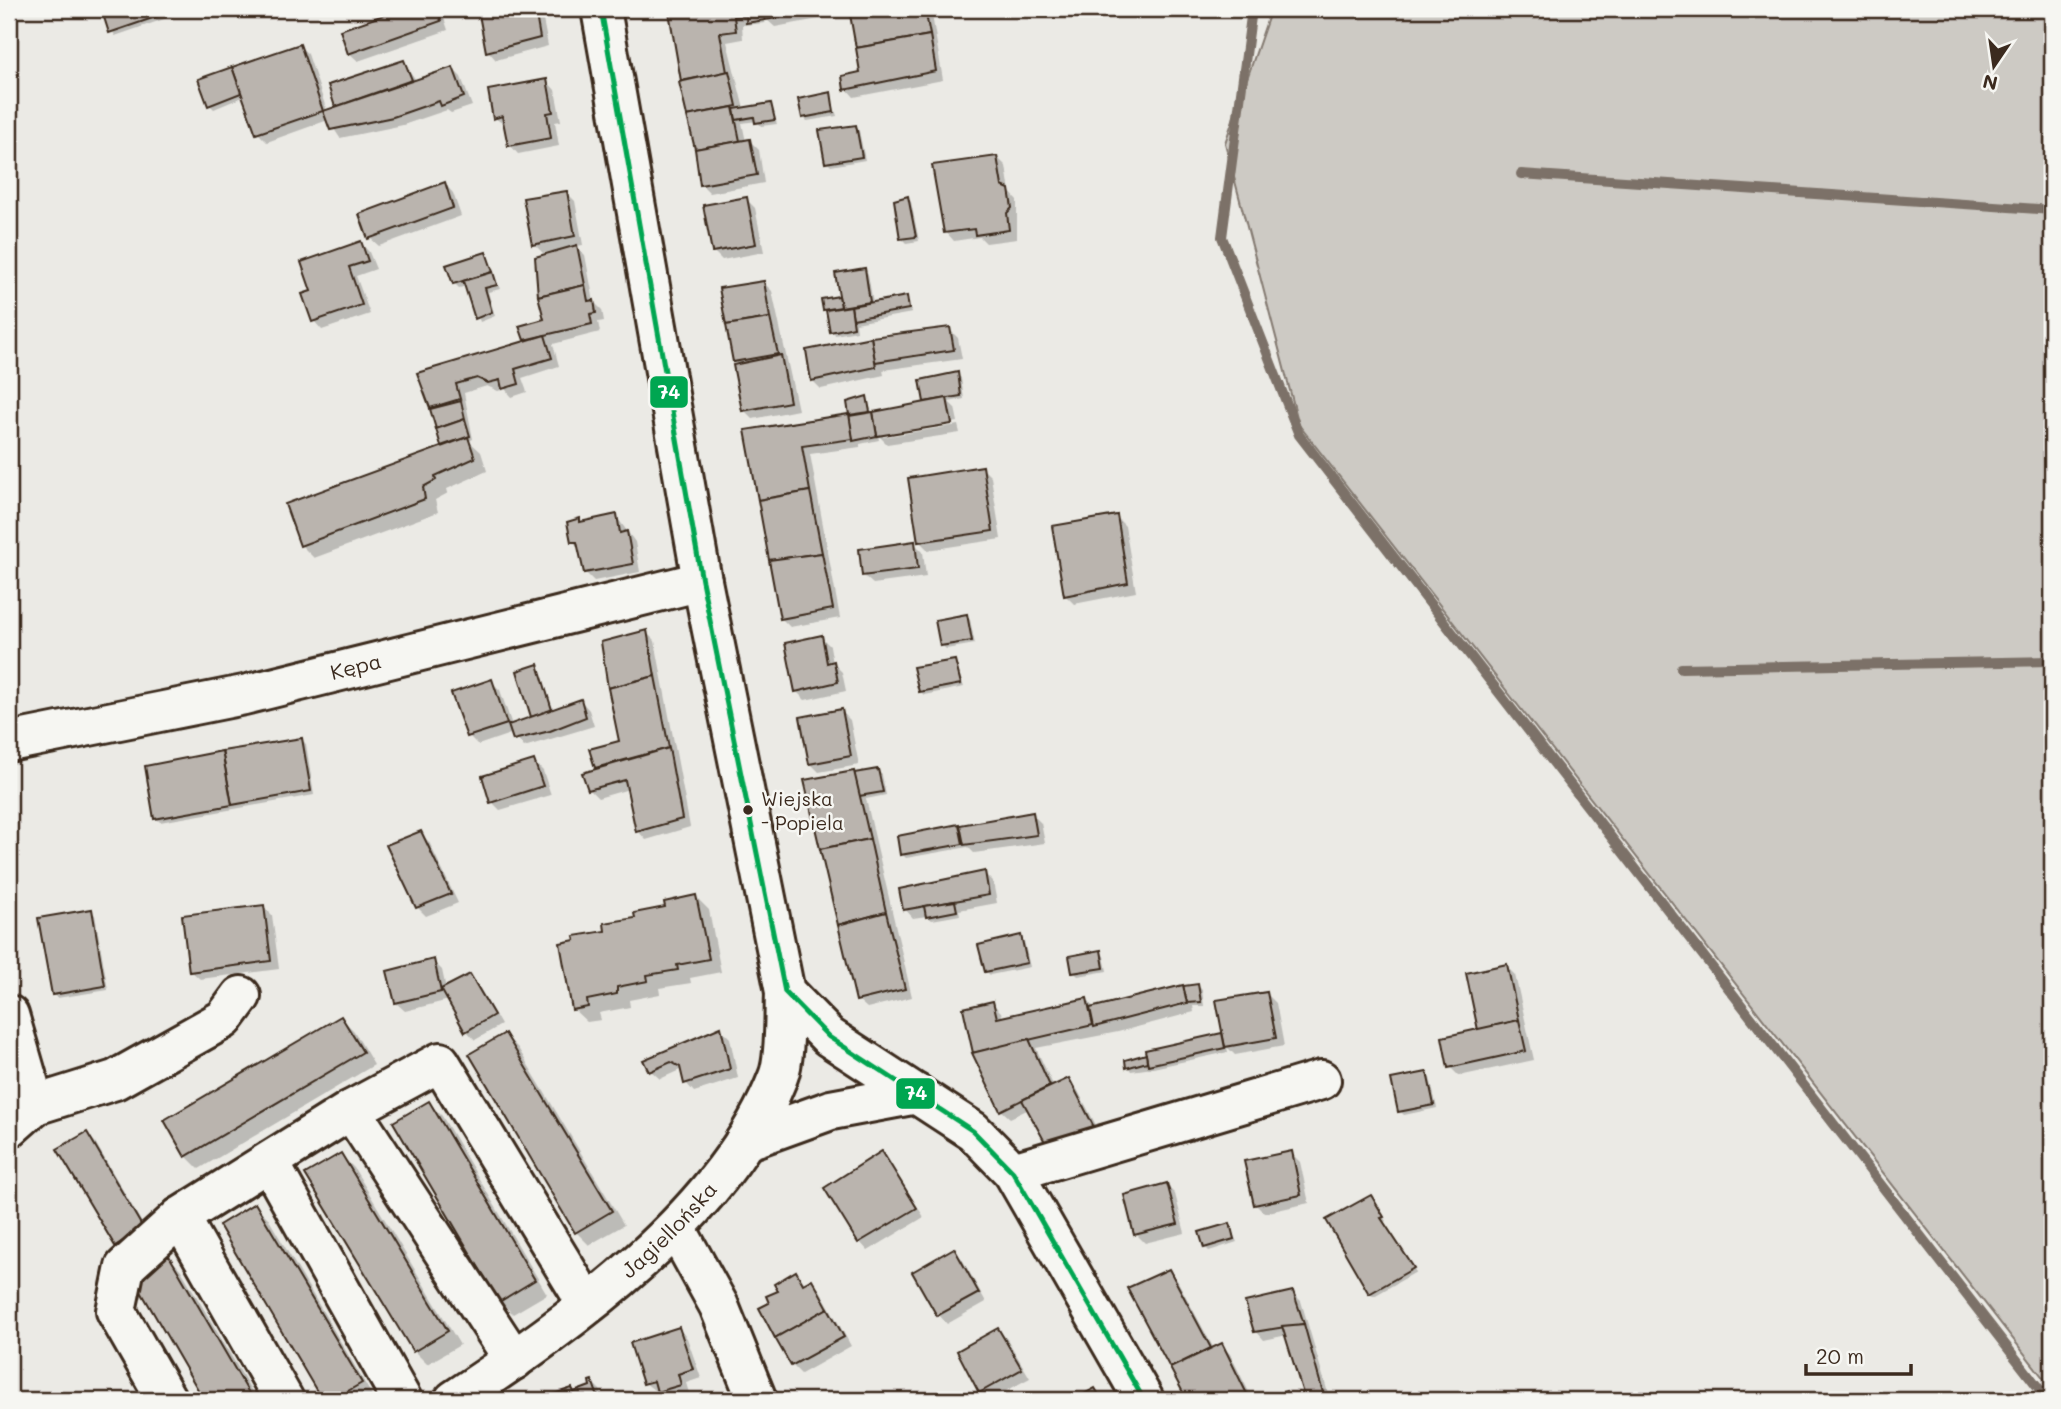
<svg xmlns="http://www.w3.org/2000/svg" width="2061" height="1409" viewBox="0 0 2061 1409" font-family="Mali,sans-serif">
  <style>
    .green { fill: #cdcac4; stroke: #847a71; stroke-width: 2 }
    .shadow { fill: #0003 }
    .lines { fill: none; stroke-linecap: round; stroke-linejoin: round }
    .stream { stroke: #7c7167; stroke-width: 10 }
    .building { fill: #bab4ae; stroke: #3b2a1e; stroke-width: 2 }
    .minor-casing { stroke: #3b2a1e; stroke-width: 44 }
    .minor { stroke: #f6f6f2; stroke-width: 38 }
    .bus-1-casing { stroke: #f6f6f2; stroke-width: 10 }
    .bus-1 { stroke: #00a651; stroke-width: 5 }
    .bus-dot { fill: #3b2a1e; stroke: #f6f6f2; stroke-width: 2.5 }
    .labels { text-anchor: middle; stroke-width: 5; stroke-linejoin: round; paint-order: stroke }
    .bus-label { font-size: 19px; fill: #3b2a1e; stroke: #f6f6f2; text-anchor: start }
    .street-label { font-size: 21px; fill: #3b2a1e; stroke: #f6f6f2 }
    .line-badge { stroke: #f6f6f2; stroke-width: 2.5 }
    .badge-label { font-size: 19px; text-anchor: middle; font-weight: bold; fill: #fff }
  </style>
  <rect width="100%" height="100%" fill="#ebeae5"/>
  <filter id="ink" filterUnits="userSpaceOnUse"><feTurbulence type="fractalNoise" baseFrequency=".0143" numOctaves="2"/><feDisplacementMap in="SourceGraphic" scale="14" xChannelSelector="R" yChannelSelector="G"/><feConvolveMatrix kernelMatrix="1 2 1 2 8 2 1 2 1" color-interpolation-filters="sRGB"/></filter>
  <g filter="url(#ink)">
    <path class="green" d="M1271 9H2052V1389L1299 425 1225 143Z"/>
    <g class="shadow">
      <path d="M115 9H193L115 36 104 12Z"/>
      <path d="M406 9H441L448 30 358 61 349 53 343 31Z"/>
      <path d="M479 9H541L548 46 496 60 488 51Z"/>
      <path d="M670 9H931L943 80 854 97 846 88 862 73 851 13 775 27 765 18H760L766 23 742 25 743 39 727 42 744 109 770 105 777 124 761 126 757 121 742 123 746 142 750 141 759 150 764 183 710 193 701 184 671 14 674 13Z"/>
      <path d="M299 46 308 54 327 111 338 108 330 86 403 62 416 80 453 69 461 77 472 106 451 113 447 110 403 125 340 138 328 120 267 142 258 133 245 96 214 109 210 105 201 80Z"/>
      <path d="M547 81 555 90 561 121 555 122 559 146 518 154 510 145 506 126 495 118Z"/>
      <path d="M830 94 837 116 807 121 804 117Z"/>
      <path d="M856 127 859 131 865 160 831 166 827 162Z"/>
      <path d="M997 157 1006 166 1010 192 1017 200V239L986 243 980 237 954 241 946 232Z"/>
      <path d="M445 184 453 193 461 216 379 246 370 238Z"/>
      <path d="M567 193 575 201 583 245 576 246 585 255 594 302 602 310 604 321 598 322 600 332 553 344 559 366 522 378 527 392 512 397 505 389 498 391 487 386 464 393 473 439 469 441 481 452 487 471 447 489 448 493 435 500 438 512 314 558 301 545 445 447 420 374 526 342 521 327 546 321 553 254V251L543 253 534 244Z"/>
      <path d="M907 198 911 202 919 241 906 243 902 239Z"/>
      <path d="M746 199 755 208 764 252 722 260 714 252Z"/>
      <path d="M361 243 369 252 376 269 356 276 370 314 322 330 314 321 313 292Z"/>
      <path d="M486 254 500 289 488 292 495 316 480 322 467 286 459 288 455 284 449 266Z"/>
      <path d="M865 270 868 274 873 303 906 298 912 313 856 323 857 331 835 335 823 300 841 298Z"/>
      <path d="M763 282 772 291 798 410 753 419 744 410 739 365 734 361Z"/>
      <path d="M949 329 958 338 962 359 883 370 884 375 821 389 812 380Z"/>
      <path d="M957 374 961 378 964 399 949 402 955 408 958 422 883 434V437L958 425 960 433 887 444 878 435 879 440 860 444V447L810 454 840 618 790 627 781 618 747 431 851 419 849 404 866 398 873 414 928 403 926 401Z"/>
      <path d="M982 468 991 477 1001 539 928 550 920 542Z"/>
      <path d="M616 516 635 542 640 572 594 581 585 572 580 549 573 541 579 520 582 523Z"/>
      <path d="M1116 517 1125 526 1136 592 1074 604 1065 595Z"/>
      <path d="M914 543 923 552 926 577 873 584 864 576Z"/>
      <path d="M967 616 970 620 975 644 946 649 942 645Z"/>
      <path d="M646 632 655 641 690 827 646 840 638 831 629 789 598 798 589 789 598 769 591 750 621 742Z"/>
      <path d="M821 637 830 646 833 663 842 672 846 691 805 700 796 691Z"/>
      <path d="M955 662 964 687 924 695 920 691Z"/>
      <path d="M538 666 554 711 581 701 589 710 594 726 524 747 513 733 478 745 469 736 453 694 491 681 500 690 512 725 534 718Z"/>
      <path d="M841 711 850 720 859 765 819 772 810 763Z"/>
      <path d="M302 740 306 744 314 795 160 822 156 818Z"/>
      <path d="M534 762 543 771 551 795 500 810 492 802Z"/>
      <path d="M878 771 882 775 886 795 866 799 912 997 867 1008 858 1000 806 782Z"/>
      <path d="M1032 814 1041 823 1045 843 974 853 968 847 906 858 902 854 959 827Z"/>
      <path d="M420 833 429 842 458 903 426 916 417 907Z"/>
      <path d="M984 873 993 882 997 903 959 910 960 915 932 920 927 916 913 918 905 909Z"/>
      <path d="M696 897 709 910 721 972 690 978 691 983 659 988 660 994 629 1000 630 1007 599 1013 601 1020 587 1022 573 1009 607 932Z"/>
      <path d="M264 907 272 915 279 969 200 979 191 971Z"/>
      <path d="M91 911 95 915 108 990 57 998 53 994Z"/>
      <path d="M1020 937 1024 941 1030 967 990 975 986 971Z"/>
      <path d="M1100 952 1104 956 1107 971 1078 976 1074 972Z"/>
      <path d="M433 961 442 970 446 989 470 976 478 985 501 1025 475 1040 467 1031 449 1000 405 1011 396 1003Z"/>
      <path d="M1506 966 1515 975 1534 1060 1459 1076 1450 1067 1481 1031Z"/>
      <path d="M1198 986 1202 990 1204 1006H1193L1194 1012 1118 1032 1036 1048 1054 1087 1068 1080 1077 1089 1106 1144 1029 1109 1010 1118 1001 1110 992 1003 1001 1012 1003 1019 1087 1000 1095 1009Z"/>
      <path d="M1267 994 1276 1003 1284 1046 1235 1055 1227 1047 1228 1052 1153 1068 1131 1071 1128 1067 1148 1055 1221 1035 1225 1039Z"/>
      <path d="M341 1018 354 1031 374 1065 199 1169 186 1156Z"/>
      <path d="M721 1029 730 1038 738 1078 694 1092 686 1083 682 1069 660 1079 651 1071Z"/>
      <path d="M505 1035 518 1048 624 1225 589 1245 576 1232Z"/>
      <path d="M1426 1074 1430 1078 1437 1108 1404 1115 1400 1111Z"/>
      <path d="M429 1103 442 1116 547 1294 513 1314 500 1301Z"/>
      <path d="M87 1134 95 1142 150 1237 125 1254 116 1245Z"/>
      <path d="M882 1153 924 1217 868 1251 860 1242Z"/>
      <path d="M1291 1153 1300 1162 1309 1203 1264 1213 1255 1204Z"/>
      <path d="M341 1155 354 1168 460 1345 427 1364 414 1351Z"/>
      <path d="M1166 1185 1175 1194 1185 1233 1145 1243 1136 1234Z"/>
      <path d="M1371 1197 1386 1221 1383 1223 1416 1272 1374 1296 1370 1293Z"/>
      <path d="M255 1205 268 1218 373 1397 367 1400H324L221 1226Z"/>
      <path d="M1229 1225 1237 1242 1209 1251 1205 1247Z"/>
      <path d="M953 1250 962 1259 986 1302 947 1324 939 1315Z"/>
      <path d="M168 1256 181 1270 257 1400H206L134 1276Z"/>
      <path d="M1168 1271 1177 1280 1214 1349 1221 1345 1230 1354 1253 1400H1190L1129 1288Z"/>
      <path d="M796 1274 806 1284 812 1281 820 1290 851 1346 801 1374 792 1365 771 1304Z"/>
      <path d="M1292 1292 1301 1301 1330 1400H1307L1287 1335 1264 1340 1256 1331Z"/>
      <path d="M679 1329 687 1338 701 1378 686 1383 689 1393 667 1400 645 1383Z"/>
      <path d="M998 1330 1007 1339 1030 1378 989 1400 980 1392Z"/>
      <path d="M592 1382 600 1390 604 1400H551L550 1398 592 1388Z"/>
    </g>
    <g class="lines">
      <g class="stream">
        <path d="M1252 9 1222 237 1299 435 2048 1400"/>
        <path d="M1521 174 2052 210"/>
        <path d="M1681 668 2052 661"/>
      </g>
    </g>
    <g class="building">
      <path d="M109 9H179L109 33 102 11Z"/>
      <path d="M401 9H437L441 21 348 54 340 30Z"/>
      <path d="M478 9H535L540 38 486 52Z"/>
      <path d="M688 9H746L747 16 734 17 736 31 720 33 727 72 681 81 669 12Z"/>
      <path d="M747 9H763L765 20 746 23Z"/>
      <path d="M763 9H822L765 20Z"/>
      <path d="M849 9H925L930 35 856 48Z"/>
      <path d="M930 35 936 71 844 90 842 76 860 72 856 48Z"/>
      <path d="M300 44 323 111 256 134 232 67Z"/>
      <path d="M404 60 412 80 335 107 328 85Z"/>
      <path d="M232 67 241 93 208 106 198 79Z"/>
      <path d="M453 67 464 97 441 106 439 101 393 117 330 130 323 111Z"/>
      <path d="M729 71 737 106 687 116 679 82Z"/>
      <path d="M547 79 553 112 547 113 551 138 508 146 502 116 493 119 488 90Z"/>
      <path d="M831 92 834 112 802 118 798 99Z"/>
      <path d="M771 103 775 120 755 123 754 117 736 120 734 109Z"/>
      <path d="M733 107 740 141 695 149 687 116Z"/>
      <path d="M856 125 862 157 825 163 819 130Z"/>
      <path d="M750 139 757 175 700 185 695 149Z"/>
      <path d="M997 156 1002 186 1009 189 1012 208 1007 213 1009 230 975 235 974 229 944 233 932 165Z"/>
      <path d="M445 182 453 208 368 239 359 214Z"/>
      <path d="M567 191 575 236 532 245 523 198Z"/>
      <path d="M908 196 916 237 900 239 894 200Z"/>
      <path d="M747 197 756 244 712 252 703 205Z"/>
      <path d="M361 241 368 261 349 267 362 305 312 322 302 294 311 291 301 262Z"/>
      <path d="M577 245 585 285 538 296 535 257Z"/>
      <path d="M486 252 493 272 453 284 446 265Z"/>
      <path d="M865 268 870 302 841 307 835 273Z"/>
      <path d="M493 272 497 285 485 288 492 312 475 319 463 281Z"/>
      <path d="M764 281 770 318 726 325 719 288Z"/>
      <path d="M585 285 588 301 594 300 596 313 590 314 592 324 524 340 519 326 544 319 538 296Z"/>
      <path d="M839 296 841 307 823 310 821 299Z"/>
      <path d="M907 296 909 309 853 319 851 306Z"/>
      <path d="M851 306 854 327 830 332 826 310Z"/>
      <path d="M770 318 778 354 733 362 726 325Z"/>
      <path d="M950 327 954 350 875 362 871 337Z"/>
      <path d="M545 335 552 358 515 369 519 384 502 389 500 380 488 383 477 378 456 384 460 399 430 408 417 373Z"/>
      <path d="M871 337 876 367 811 381 806 350Z"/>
      <path d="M781 355 790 402 742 411 733 365Z"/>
      <path d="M958 372 961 396 924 402 920 380Z"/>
      <path d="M867 396 870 412 849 415 847 402Z"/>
      <path d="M947 398 952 424 877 436 873 412Z"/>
      <path d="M461 401 465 419 436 429 430 409Z"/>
      <path d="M873 412 877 436 853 441 849 416Z"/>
      <path d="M849 414 853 439 802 446 810 491 758 500 745 430Z"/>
      <path d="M465 419 470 436 441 446 436 429Z"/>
      <path d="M468 437 475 458 435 476 436 480 423 487 425 499 300 546 285 504Z"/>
      <path d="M983 466 993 531 918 542 908 478Z"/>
      <path d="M810 491 822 553 769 560 758 500Z"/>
      <path d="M617 514 620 533 627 531 633 564 584 573 577 542H571L567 522 580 518V522Z"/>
      <path d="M1117 515 1128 583 1064 596 1052 526Z"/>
      <path d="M915 541 918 569 862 576 859 549Z"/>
      <path d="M822 553 833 609 780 619 769 560Z"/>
      <path d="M967 614 972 641 940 646 935 620Z"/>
      <path d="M647 630 655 676 608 688 601 642Z"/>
      <path d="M822 635 827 663 834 661 838 682 795 692 785 643Z"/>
      <path d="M955 660 961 684 919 692 913 667Z"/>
      <path d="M538 664 552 710 531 717 517 671Z"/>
      <path d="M655 676 669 748 595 768 589 749 619 741 608 688Z"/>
      <path d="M492 679 507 724 467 737 451 693Z"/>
      <path d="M581 699 586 717 550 731 513 740 508 725Z"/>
      <path d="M842 709 851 756 809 764 800 717Z"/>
      <path d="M302 738 311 791 232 805 222 751Z"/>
      <path d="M669 748 682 819 636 832 625 780 588 790 582 773Z"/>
      <path d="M222 751 232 805 154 819 145 766Z"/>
      <path d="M534 760 543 786 490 803 482 776Z"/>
      <path d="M878 769 883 792 859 796 854 773Z"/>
      <path d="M854 771 870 839 820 849 804 780Z"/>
      <path d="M1033 812 1037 835 964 845 960 825Z"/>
      <path d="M959 824 963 844 900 855 897 836Z"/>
      <path d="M421 831 451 894 416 908 386 845Z"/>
      <path d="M870 839 886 912 838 925 820 849Z"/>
      <path d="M985 871 989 895 903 910 899 889Z"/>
      <path d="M696 895 709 959 677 965 678 970 647 975 648 981 617 987V994L587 1000 588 1007 572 1010 560 943 575 940 574 936 605 931 604 923 635 918 634 913 665 907 664 902Z"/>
      <path d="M955 901 957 911 926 917 924 906Z"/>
      <path d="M264 905 271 961 189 972 182 915Z"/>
      <path d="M92 909 105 986 52 995 38 918Z"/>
      <path d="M886 912 905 989 856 1001 838 925Z"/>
      <path d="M1021 935 1027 963 985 972 978 945Z"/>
      <path d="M1101 950 1104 968 1072 973 1069 956Z"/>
      <path d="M434 959 441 992 395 1003 387 971Z"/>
      <path d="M1507 964 1519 1020 1478 1030 1466 973Z"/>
      <path d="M470 974 494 1015 465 1032 441 989Z"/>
      <path d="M1198 984 1201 1002 1187 1003 1183 986Z"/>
      <path d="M1183 985 1187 1003 1094 1027 1090 1008Z"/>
      <path d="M1267 992 1276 1038 1225 1047 1216 1000Z"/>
      <path d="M1087 998 1093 1025 973 1053 963 1008 993 1001 997 1018Z"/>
      <path d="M341 1016 363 1052 185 1157 164 1120Z"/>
      <path d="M1519 1020 1526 1051 1448 1068 1442 1037Z"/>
      <path d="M721 1027 730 1069 684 1084 680 1067 671 1062 649 1072 643 1060Z"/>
      <path d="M505 1033 612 1211 575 1233 469 1054Z"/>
      <path d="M1222 1033 1225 1048 1148 1065 1145 1050Z"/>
      <path d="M1029 1039 1050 1086 1000 1111 972 1053Z"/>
      <path d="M1146 1054 1147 1062 1126 1068 1125 1060Z"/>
      <path d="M1427 1072 1434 1105 1398 1112 1391 1079Z"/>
      <path d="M1069 1078 1098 1135 1050 1151 1022 1100Z"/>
      <path d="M429 1101 535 1280 499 1302 393 1122Z"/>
      <path d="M87 1132 143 1228 115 1246 57 1149Z"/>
      <path d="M882 1151 917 1208 858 1243 824 1188Z"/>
      <path d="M1292 1151 1301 1195 1254 1205 1244 1161Z"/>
      <path d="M341 1153 448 1331 413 1352 305 1174Z"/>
      <path d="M1167 1183 1178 1224 1134 1235 1124 1195Z"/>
      <path d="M1371 1195 1384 1217 1381 1218 1414 1268 1369 1294 1326 1220Z"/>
      <path d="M255 1203 362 1383 332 1400H322L219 1225Z"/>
      <path d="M1230 1223 1234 1239 1204 1248 1199 1232Z"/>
      <path d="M954 1248 979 1293 937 1316 912 1272Z"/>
      <path d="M168 1254 253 1400H204L132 1276Z"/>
      <path d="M1169 1269 1211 1348 1170 1368 1127 1288Z"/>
      <path d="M796 1271 803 1284 812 1279 828 1308 775 1338 759 1308 769 1303 766 1296 778 1291 774 1284Z"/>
      <path d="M1293 1291 1304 1324 1254 1332 1245 1302Z"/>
      <path d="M828 1308 844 1337 791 1366 775 1338Z"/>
      <path d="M1304 1324 1325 1400H1305L1282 1326Z"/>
      <path d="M679 1327 693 1369 678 1374 681 1385 657 1392 654 1381 643 1384 630 1343Z"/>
      <path d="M998 1328 1022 1369 979 1393 957 1351Z"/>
      <path d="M1222 1343 1250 1400H1187L1170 1368Z"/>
      <path d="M592 1380 599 1400H549L548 1396 572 1388 574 1392 590 1386 589 1381Z"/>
      <path d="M1095 1388 1102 1400H1073Z"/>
      <path d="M1286 1391 1288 1400H1263L1266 1398Z"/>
    </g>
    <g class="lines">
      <defs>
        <g id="minor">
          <path d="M601 9 702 581 785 992 829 1037 973 1131 1013 1172 1144 1400"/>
          <path id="s1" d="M9 742 244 695 702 581"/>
          <path d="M9 1015 35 1105"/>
          <path d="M351 1110 514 1360"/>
          <path d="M9 1128 35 1105 115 1080 224 1019 241 996"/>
          <path d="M745 1141 831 1110 917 1094"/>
          <path d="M269 1162 402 1400"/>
          <path d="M1013 1172 1321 1080"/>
          <path d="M180 1217 284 1400"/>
          <path d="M676 1228 719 1306 757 1400"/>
          <path d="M167 1400 116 1311 125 1267 180 1217 351 1110 440 1062 587 1304"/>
          <path id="s2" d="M454 1400C572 1322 725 1214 778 1077 786 1057 784 1015 785 992"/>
        </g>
      </defs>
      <use href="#minor" class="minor-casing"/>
      <use href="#minor" class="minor"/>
      <defs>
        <path id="bus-1" d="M601 9 702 581 785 992 829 1037 973 1131 1013 1172 1144 1400"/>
      </defs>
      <use href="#bus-1" class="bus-1-casing"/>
      <use href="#bus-1" class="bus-1"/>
    </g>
  </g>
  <circle class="bus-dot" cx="748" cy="810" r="6"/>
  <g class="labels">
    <g class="bus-label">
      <text x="761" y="806">Wiejska<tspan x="761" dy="24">- Popiela</tspan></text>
    </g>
    <g class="street-label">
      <text dy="7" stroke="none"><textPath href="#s1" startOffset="355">Kępa</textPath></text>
      <text dy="7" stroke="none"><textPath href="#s2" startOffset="275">Jagiellońska</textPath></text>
    </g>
  </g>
  <g class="line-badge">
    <rect x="649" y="375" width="40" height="34" rx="7" fill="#00a651"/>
    <rect x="895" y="1077" width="41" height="33" rx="7" fill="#00a651"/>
  </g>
  <g class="badge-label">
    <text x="669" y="399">74</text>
    <text x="916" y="1100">74</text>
  </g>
  <rect width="2061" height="1409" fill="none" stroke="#f6f6f2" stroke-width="35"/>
  <rect x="18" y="18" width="2026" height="1374" fill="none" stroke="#3b2a1e" stroke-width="2.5" filter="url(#ink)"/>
  <g transform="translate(1994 66) rotate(193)" stroke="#f6f6f2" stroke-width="5" paint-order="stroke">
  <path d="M0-5L12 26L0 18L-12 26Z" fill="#3b2a1e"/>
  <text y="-10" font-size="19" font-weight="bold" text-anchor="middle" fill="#3b2a1e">N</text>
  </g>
  <path d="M1806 1364v10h105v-10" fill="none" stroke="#3b2a1e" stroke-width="3.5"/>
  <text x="1816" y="1364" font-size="21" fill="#3b2a1e" stroke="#f6f6f2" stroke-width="5" paint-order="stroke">20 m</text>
</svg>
